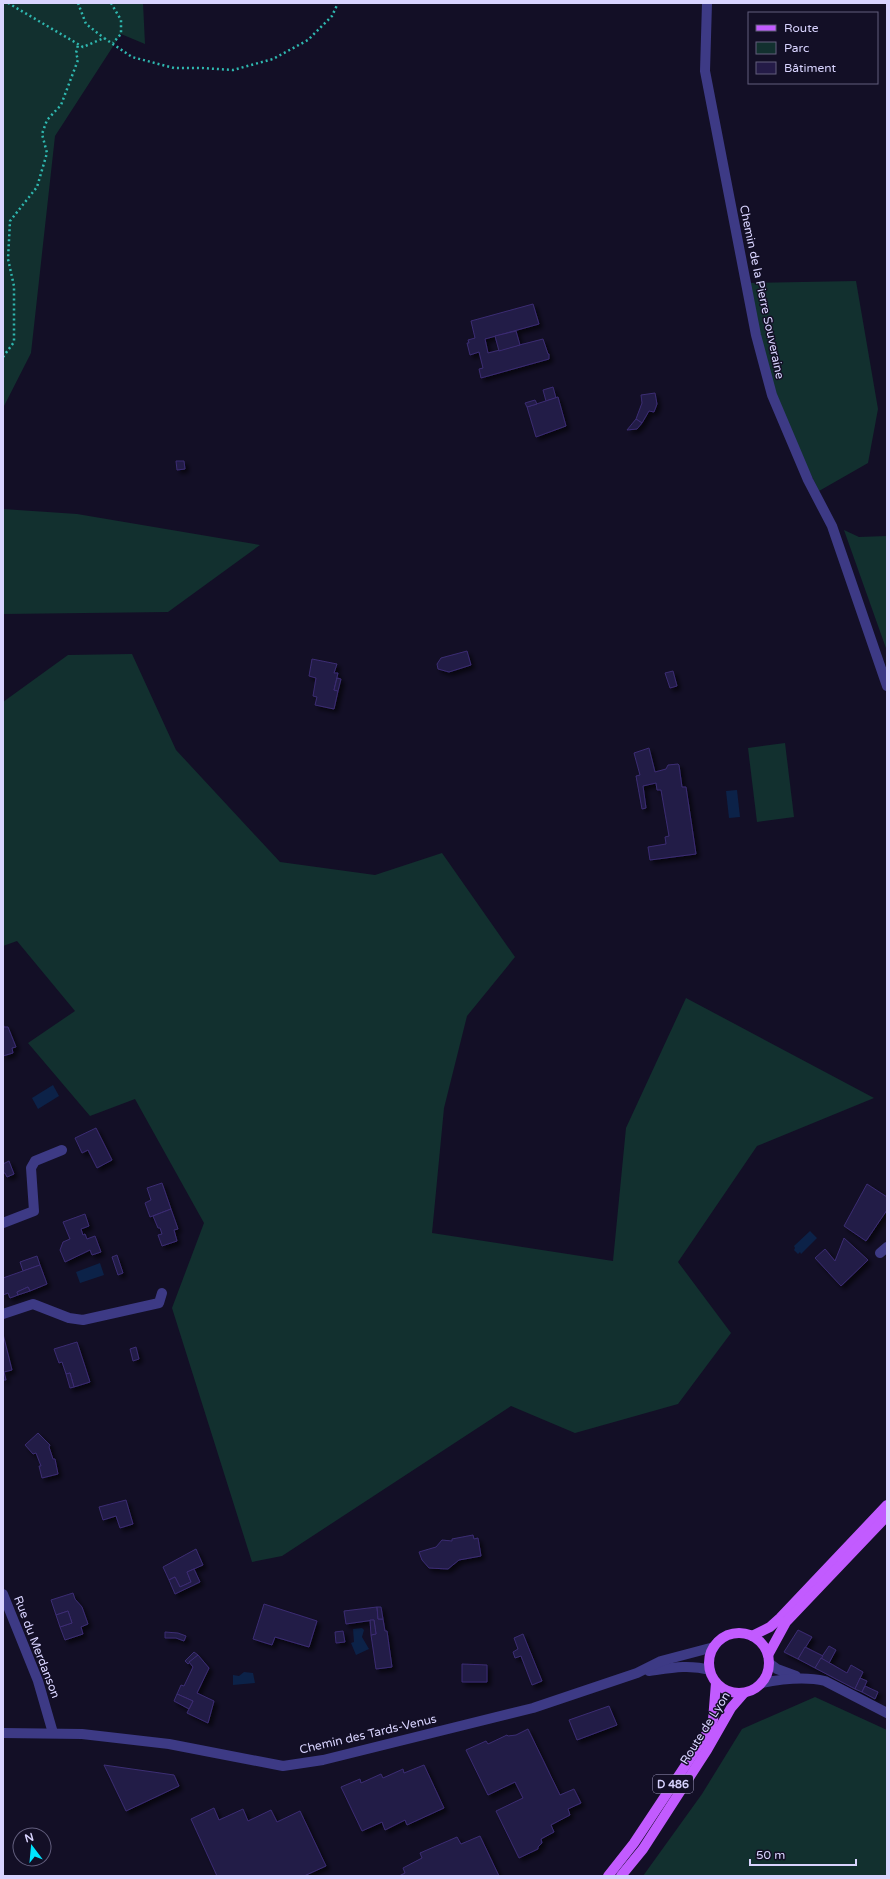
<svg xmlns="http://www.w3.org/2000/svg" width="890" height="1879" viewBox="0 0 890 1879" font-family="'Varela Round',sans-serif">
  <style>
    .green { fill: #12302f }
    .water { fill: #0c2248 }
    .building { fill: #241b47; stroke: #3b2d73; filter: url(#shadow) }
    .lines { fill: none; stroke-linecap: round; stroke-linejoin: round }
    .path { stroke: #2fb8b0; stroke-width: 2.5; stroke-dasharray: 2 3; stroke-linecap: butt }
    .minor { stroke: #3d3a85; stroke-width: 10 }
    .major { stroke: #c25bff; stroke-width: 10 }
    .labels { text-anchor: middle; stroke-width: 3; stroke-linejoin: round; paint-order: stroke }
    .shield { fill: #130f26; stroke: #9e99be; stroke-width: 1 }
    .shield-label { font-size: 11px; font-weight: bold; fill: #d9d4ff }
    .street-label { font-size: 12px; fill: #d9d4ff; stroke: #130f26 }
  </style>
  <defs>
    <filter id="shadow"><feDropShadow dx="3.5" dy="3.5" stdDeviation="2" flood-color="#0009"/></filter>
  </defs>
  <rect width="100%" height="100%" fill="#130f26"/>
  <g class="green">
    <path d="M3 3H143L145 44 121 34 55 136 31 353 3 408Z"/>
    <path d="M856 281 878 409 868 463 819 491 772 395 750 283Z"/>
    <path d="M3 509 77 514 260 545 168 612 3 614Z"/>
    <path d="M844 530 859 537 887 536V651Z"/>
    <path d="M132 654 176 750 280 862 375 875 442 853 515 957 467 1016 444 1108 432 1233 613 1261 626 1128 686 998 874 1098 757 1146 678 1262 731 1333 678 1404 575 1433 511 1406 282 1556 252 1562 172 1308 204 1223 135 1099 90 1116 28 1043 75 1011 17 941 3 946V702L68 655Z"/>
    <path d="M785 743 794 817 757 822 748 748Z"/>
    <path d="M815 1697 887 1730V1876H643L702 1794 742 1729Z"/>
  </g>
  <g class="water">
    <path d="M737 790 740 817 729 818 726 791Z"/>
    <path d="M53 1085 59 1096 38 1109 32 1098Z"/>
    <path d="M810 1231 817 1238 801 1254 800 1252 798 1254 794 1250 795 1248 794 1246Z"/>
    <path d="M100 1263 104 1275 80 1283 76 1272Z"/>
    <path d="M362 1628 364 1630 362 1637 369 1649 356 1655 351 1643 354 1642 353 1629Z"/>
    <path d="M244 1672 253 1673 255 1683 233 1685V1675L239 1676Z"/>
  </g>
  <g class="building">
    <path d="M533 304 539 324 485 339 488 353 543 339 548 354H549V359L481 378 479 369 483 368 479 352 470 355 467 343H469L468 340 475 338 471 321Z"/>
    <path d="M516 331 520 345 499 351 495 336Z"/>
    <path d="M553 387 556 398 546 401 543 390Z"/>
    <path d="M655 393 657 404 654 412 649 411 642 423 636 419 642 403 641 395Z"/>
    <path d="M558 397 566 426 536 437 527 407Z"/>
    <path d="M535 400 537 404 527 407 525 403Z"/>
    <path d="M636 419 642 423 637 429 627 430Z"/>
    <path d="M176 461H184L185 469 177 470Z"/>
    <path d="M467 651 471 665 449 672 438 669 437 664 441 658Z"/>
    <path d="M312 659 337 664 334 673H338L334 690 338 691 334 709 315 705 317 697 313 696 316 678 309 676Z"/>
    <path d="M673 671 677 686 670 688 665 673Z"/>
    <path d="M337 678 341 679 338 691 334 690Z"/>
    <path d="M649 748 655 772 666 769 668 765 678 764 679 765 682 787H686L696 854 650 860 648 847 666 844 665 837 669 836 661 790H657L656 783 643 786 646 808 642 809 636 776 640 775 634 753Z"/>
    <path d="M3 1023 4 1027H8L16 1047 12 1048 13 1053 3 1056Z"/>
    <path d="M96 1128 112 1160 97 1168 88 1150 82 1153 75 1138Z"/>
    <path d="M9 1161 14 1174 7 1177 5 1173H3V1164Z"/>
    <path d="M162 1183 171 1209 150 1217 145 1203 151 1200 147 1188Z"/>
    <path d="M867 1184 887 1197V1210L866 1241 844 1226Z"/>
    <path d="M171 1209 178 1229 174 1230 177 1241 162 1246 158 1235 162 1234 160 1228H158L153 1216Z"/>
    <path d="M85 1214 89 1226 81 1229 83 1235 85 1234 87 1239 95 1236 101 1252 92 1255 90 1250 65 1262 60 1250 63 1242 70 1239 63 1222Z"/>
    <path d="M844 1238 868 1260 841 1286 815 1258 825 1249 835 1261Z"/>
    <path d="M117 1255 123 1273 118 1275 112 1257Z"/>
    <path d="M37 1256 40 1265 23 1271 20 1262Z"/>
    <path d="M40 1265 47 1284 30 1291 28 1287 17 1292 18 1295 10 1298 8 1293 3 1295V1278Z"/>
    <path d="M28 1287 30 1291 18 1295 17 1292Z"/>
    <path d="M3 1334 12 1370 4 1372 6 1380H3Z"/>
    <path d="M77 1342 90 1382 74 1387 70 1373 66 1374 62 1362 59 1363 54 1349Z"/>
    <path d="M136 1347 139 1359 133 1361 130 1349Z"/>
    <path d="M70 1373 74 1387 70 1388 66 1374Z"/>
    <path d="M38 1433 50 1445 49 1447 53 1459H55L58 1474 42 1478 39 1466H41L36 1453 33 1454 25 1445Z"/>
    <path d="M126 1500 133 1524 120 1528 116 1516 103 1520 99 1507Z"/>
    <path d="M473 1535 474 1539 478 1538 481 1556 459 1560 448 1569 429 1568 422 1560 419 1552 436 1547 442 1540 452 1541V1539Z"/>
    <path d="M196 1549 203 1565 187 1572 191 1582 180 1587 175 1577 169 1580 163 1567Z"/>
    <path d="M194 1569 200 1582 175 1594 169 1580 175 1577 180 1587 191 1582 187 1572Z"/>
    <path d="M73 1593 75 1599 82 1607 88 1624 81 1627 83 1634 65 1640 60 1627 72 1623 68 1611 56 1615 51 1600Z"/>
    <path d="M264 1604 317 1621 309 1647 275 1637 272 1645 253 1639Z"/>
    <path d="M377 1607 378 1619H383L385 1631H387L392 1667 376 1669 371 1635 376 1634 374 1620 346 1624 344 1611Z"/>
    <path d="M377 1607H381L383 1619H378Z"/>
    <path d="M68 1611 72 1623 60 1627 56 1615Z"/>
    <path d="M370 1620H374L376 1634 371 1635Z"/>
    <path d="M798 1630 812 1637 798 1659 784 1652Z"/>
    <path d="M343 1631 345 1642 336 1643 335 1632Z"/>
    <path d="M165 1632 178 1633 186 1636 184 1641 176 1638H165Z"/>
    <path d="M523 1634 542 1681 532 1685 521 1656 515 1658 513 1652 518 1649 514 1638Z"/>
    <path d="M829 1646 836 1650 829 1663 821 1658Z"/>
    <path d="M805 1647 823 1656 815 1668 798 1659Z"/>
    <path d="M194 1652 198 1655 188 1664 185 1661Z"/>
    <path d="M198 1655 209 1668 197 1693 214 1701 208 1723 187 1713 193 1701 177 1694 181 1685 184 1686 193 1667 189 1662Z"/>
    <path d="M821 1658 847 1673 851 1665 863 1672 855 1689 815 1668Z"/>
    <path d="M462 1664 487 1665V1682H462Z"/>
    <path d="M860 1678 867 1681 862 1692 855 1689Z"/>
    <path d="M865 1686 878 1692 875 1699 862 1692Z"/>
    <path d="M177 1694 193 1701 189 1709 174 1701Z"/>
    <path d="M609 1706 617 1725 577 1740 569 1720Z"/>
    <path d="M528 1729 560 1795 574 1789 581 1803 568 1809 570 1815 551 1825 554 1832 541 1839 542 1843 538 1847V1849L519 1858 496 1811 523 1798 515 1782 488 1795 466 1750 486 1741 488 1744 507 1735 508 1736 516 1735Z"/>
    <path d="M104 1765 174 1775 179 1786 126 1811Z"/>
    <path d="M424 1765 444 1808 407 1825 405 1820 385 1830 382 1822 362 1831 341 1787 360 1779 361 1783 381 1774 383 1778 403 1769 404 1773Z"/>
    <path d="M214 1808 219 1820 243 1809 248 1821 271 1810 277 1822 300 1811 326 1866 304 1876H217L191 1819Z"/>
    <path d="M480 1836 499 1876H399L405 1873 403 1868 422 1858 420 1853 457 1837 461 1844Z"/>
  </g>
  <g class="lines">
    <g class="path">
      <path d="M8 3 83 47 104 38 132 57 174 68H202L233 70 273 59 308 40 332 16 338 3"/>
      <path d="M78 3 86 24 104 38"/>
      <path d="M111 3 121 20V34L113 43"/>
      <path d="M3 357 14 342V286L8 259 10 221 37 187 47 153 42 134 47 120 61 105 78 60 76 53 78 45"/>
    </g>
    <g class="minor">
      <path d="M707 3 705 71 756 335 772 395 808 480 832 526 887 686"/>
      <path d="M3 1223 34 1211 31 1168 35 1161 62 1150"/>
      <path d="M880 1253 887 1247"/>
      <path d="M3 1314 33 1304 69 1318 83 1320 159 1303 162 1293"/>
      <path d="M3 1594 38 1681 53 1733"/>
      <path d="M769 1663 777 1669 796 1676"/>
      <path d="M649 1671C670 1668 689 1664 710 1670"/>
      <path d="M761 1683C782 1679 804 1676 825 1681L887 1713"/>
      <path d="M3 1733 82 1734 169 1744 283 1766 323 1760 533 1708 637 1673 661 1661 714 1647"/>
    </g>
    <g class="major">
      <circle cx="739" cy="1663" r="30"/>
      <path d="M752 1636 770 1627 780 1618 887 1505"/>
      <path d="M768 1655 786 1622 887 1516"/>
      <path d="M608 1876 634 1843 707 1733 713 1720 716 1683"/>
      <path d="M621 1876 643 1849 707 1750 731 1708 744 1693"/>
    </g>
  </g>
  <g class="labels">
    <rect class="shield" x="653" y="1775" width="40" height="18" rx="3"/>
    <g class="shield-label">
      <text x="673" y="1788">D 486</text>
    </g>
    <g class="street-label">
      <text transform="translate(762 292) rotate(78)" y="4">Chemin de la Pierre Souveraine</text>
      <text transform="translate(37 1647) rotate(69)" y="4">Rue du Merdanson</text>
      <text transform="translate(705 1728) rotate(-58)" y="4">Route de Lyon</text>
      <text transform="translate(368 1734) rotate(-13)" y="4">Chemin des Tards-Venus</text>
    </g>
  </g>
  <rect width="890" height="1879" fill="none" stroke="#d9d4ff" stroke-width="8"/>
  <rect x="748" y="12" width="130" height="72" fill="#130f26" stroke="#625e7d"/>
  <rect x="756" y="25" width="20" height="6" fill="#c25bff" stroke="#625e7d"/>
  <text x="784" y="32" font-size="12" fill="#d9d4ff">Route</text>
  <rect x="756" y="42" width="20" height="12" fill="#12302f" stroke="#625e7d"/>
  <text x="784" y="52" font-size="12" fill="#d9d4ff">Parc</text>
  <rect x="756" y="62" width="20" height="12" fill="#241b47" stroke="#625e7d"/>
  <text x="784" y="72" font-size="12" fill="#d9d4ff">Bâtiment</text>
  <g transform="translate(32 1847) rotate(344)"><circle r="19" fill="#130f26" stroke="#625e7d"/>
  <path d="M0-3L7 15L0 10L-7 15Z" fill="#00e5ff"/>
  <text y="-6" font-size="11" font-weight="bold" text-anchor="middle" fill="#d9d4ff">N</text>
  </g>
  <path d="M750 1859v6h106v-6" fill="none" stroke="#d9d4ff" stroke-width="2"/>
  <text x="756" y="1859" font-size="12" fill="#d9d4ff" stroke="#130f26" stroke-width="3" paint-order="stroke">50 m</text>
</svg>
